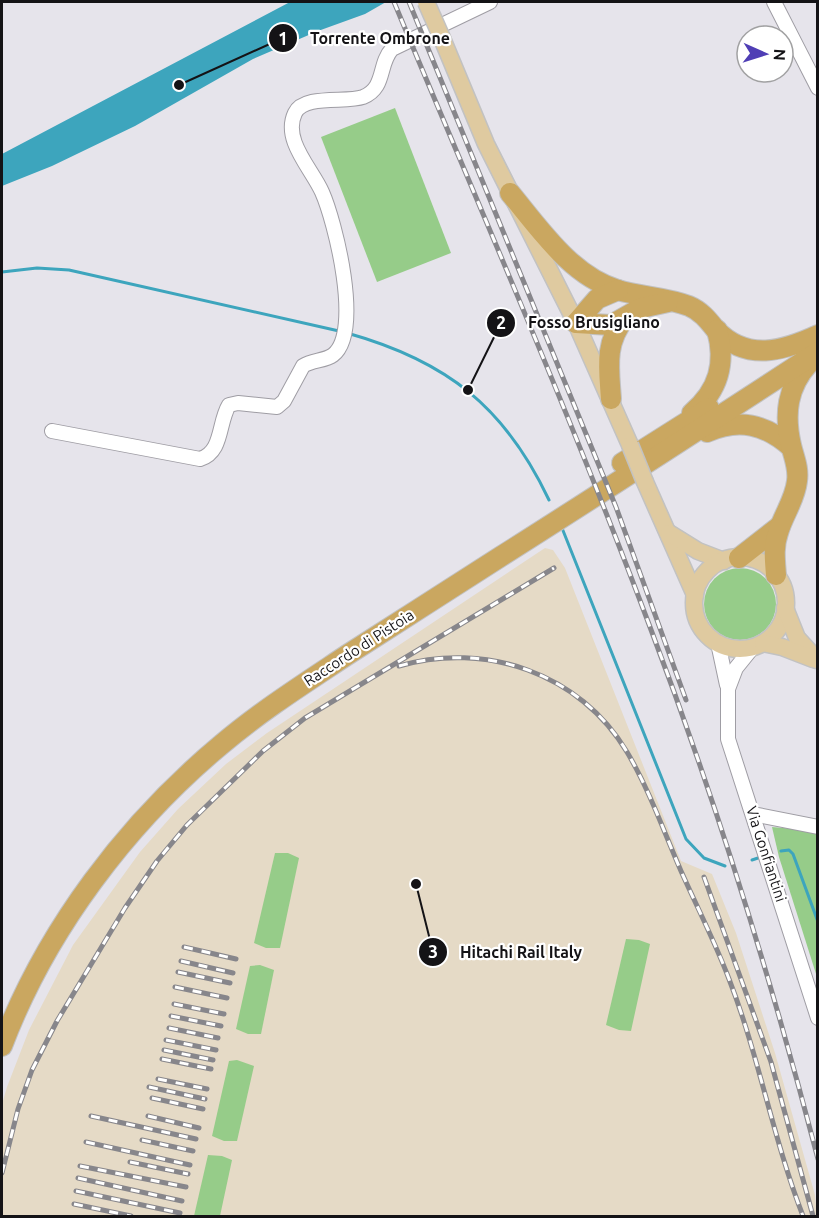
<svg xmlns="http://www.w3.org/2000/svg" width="819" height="1218" viewBox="0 0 819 1218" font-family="Ubuntu,sans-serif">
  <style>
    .industrial { fill: #e5dac6 }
    .green { fill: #96cc89 }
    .water { fill: #3da5bd }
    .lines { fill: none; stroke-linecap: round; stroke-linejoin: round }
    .stream { stroke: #3da5bd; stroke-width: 3 }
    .minor-casing { stroke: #9f9da4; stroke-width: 16 }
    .major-casing { stroke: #c2c2c2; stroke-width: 19 }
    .highway-casing { stroke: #c2c2c2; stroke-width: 22 }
    .minor { stroke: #fff; stroke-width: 14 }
    .major { stroke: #dfcaa0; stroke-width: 16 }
    .highway { stroke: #caa760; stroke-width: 20 }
    .rail-casing { stroke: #87868b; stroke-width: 5 }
    .rail { stroke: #fff; stroke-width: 3; stroke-dasharray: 9; stroke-linecap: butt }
    .major-bridge-casing { stroke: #c2c2c2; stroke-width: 19; stroke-linecap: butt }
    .major-bridge { stroke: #dfcaa0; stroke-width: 16 }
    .labels { text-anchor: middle; stroke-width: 4.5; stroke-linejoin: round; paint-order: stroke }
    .street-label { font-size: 15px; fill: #141316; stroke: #fff }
    .leader { fill: none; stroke: #141316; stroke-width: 2 }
    .callout-dot { fill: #141316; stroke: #fff; stroke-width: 2 }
    .mark-label { font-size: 18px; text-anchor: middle; font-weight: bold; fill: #fff }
    .callout-label { font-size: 16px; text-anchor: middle; font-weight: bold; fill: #141316; stroke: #fff; stroke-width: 4.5; stroke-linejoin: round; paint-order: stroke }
  </style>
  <rect width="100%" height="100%" fill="#e6e4eb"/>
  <path class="industrial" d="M545 548 553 550 565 568 681 861 712 874 736 933 775 1053 815 1195 817 1216H2V1104L7 1087 29 1030 73 945 140 852 178 809 226 764 267 733Z"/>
  <g class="green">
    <path d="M395 108 451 253 377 282 321 137Z"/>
    <circle cx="740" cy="604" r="36"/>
    <path d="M772 827 817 831V977L779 857Z"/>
    <path d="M275 853H288L299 858 280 948H266L254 943Z"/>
    <path d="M626 939 639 940 650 944 631 1031 619 1030 606 1025Z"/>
    <path d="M260 965 274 970 261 1034H248L236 1029 250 966Z"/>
    <path d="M237 1060 254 1066 237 1141H224L212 1136 229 1061Z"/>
    <path d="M208 1155 222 1156 232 1160 220 1216H194Z"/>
  </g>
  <path class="water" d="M290 2H386L365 14 318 31 253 59 135 126 52 166 2 186V154Z"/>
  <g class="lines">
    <g class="stream">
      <path d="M2 272 37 268 69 270 339 331"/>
      <path d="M347 333C447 361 505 407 549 500"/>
      <path d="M562 528 686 839 704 858 725 866"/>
      <path d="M781 851 789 850 793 854 818 922"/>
      <path d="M752 860 758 858"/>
    </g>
    <defs>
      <g id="minor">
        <path d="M774 2 818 88"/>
        <path d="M52 431 200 459C223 452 218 423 229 405L238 403 277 407 284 401 303 366C312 360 325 361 333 355 363 332 335 221 322 192 312 169 282 140 295 113 304 94 346 103 363 97 386 88 378 64 392 49L490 2"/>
        <path d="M718 643 727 685"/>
        <path d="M753 647 736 668 728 689V739L818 1018"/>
        <path d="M753 814 818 827"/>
      </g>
      <g id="major">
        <path d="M441 36 486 144 576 323 630 445"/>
        <path d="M645 482 695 595"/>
        <path d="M669 533 698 551 724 561"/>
        <circle cx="740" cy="603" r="46"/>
        <path d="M785 608 797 638 817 660"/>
        <path d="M763 643 782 647 813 659"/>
      </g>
      <g id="highway">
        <path d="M510 193C539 228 571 276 618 290 641 297 666 297 689 306 701 311 708 320 716 330 747 362 783 351 818 335"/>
        <path d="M576 323 611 325 641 308 668 302"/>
        <path d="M576 323 597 299 618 290"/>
        <path d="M611 399C609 369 604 343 625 318"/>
        <path d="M692 413C719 390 726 363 717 330"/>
        <path d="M707 432C739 418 765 424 791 447"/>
        <path d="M622 463 709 408"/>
        <path d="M739 558 780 526"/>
        <path d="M776 575C775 561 773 547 778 533 783 515 795 500 797 481 799 468 794 458 791 445 784 414 787 387 809 363"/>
        <path d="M2 1046C46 930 127 823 222 744 261 711 305 683 347 655 398 622 449 590 500 557 606 490 712 421 818 352"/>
      </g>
    </defs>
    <use href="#minor" class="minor-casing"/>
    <use href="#major" class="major-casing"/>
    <use href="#highway" class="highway-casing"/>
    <use href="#minor" class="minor"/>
    <use href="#major" class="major"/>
    <use href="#highway" class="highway"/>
    <defs>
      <g id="rail">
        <path d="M394 2C480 209 571 416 650 627 716 801 771 978 818 1159"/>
        <path d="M409 2 616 507 686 700"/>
        <path d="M399 666C485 641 580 673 627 752 649 789 664 832 681 871 697 907 715 942 729 979 759 1056 773 1139 803 1216"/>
        <path d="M704 877 771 1062 813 1216"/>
        <path d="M184 947 236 959"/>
        <path d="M181 961 233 973"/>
        <path d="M178 972 230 983"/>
        <path d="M175 987 227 998"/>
        <path d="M174 1004 224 1014"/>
        <path d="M171 1016 221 1026"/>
        <path d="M169 1028 218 1038"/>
        <path d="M166 1040 216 1050"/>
        <path d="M164 1050 213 1060"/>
        <path d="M162 1059 211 1069"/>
        <path d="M158 1079 207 1089"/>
        <path d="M149 1087 205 1099"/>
        <path d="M152 1098 203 1109"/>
        <path d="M91 1116 196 1139"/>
        <path d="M148 1116 199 1128"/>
        <path d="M142 1140 193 1151"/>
        <path d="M86 1142 190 1165"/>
        <path d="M130 1162 188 1174"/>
        <path d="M80 1166 186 1187"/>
        <path d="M2 1173 18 1109 32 1070 57 1021 125 908 157 861 187 825 263 751 305 718 554 568"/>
        <path d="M78 1178 182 1201"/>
        <path d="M76 1191 180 1213"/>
        <path d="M74 1204 131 1216"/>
      </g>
    </defs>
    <use href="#rail" class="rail-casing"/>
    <use href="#rail" class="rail"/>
    <defs>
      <g id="major-bridge">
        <path d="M426 2 441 36"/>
        <path d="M630 445 645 482"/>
      </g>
    </defs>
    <use href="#major-bridge" class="major-bridge-casing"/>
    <use href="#major-bridge" class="major-bridge"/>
  </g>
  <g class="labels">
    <g class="street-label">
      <text transform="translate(359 648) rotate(-33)" y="5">Raccordo di Pistoia</text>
      <text transform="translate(766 854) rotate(72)" y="5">Via Gonfiantini</text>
    </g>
  </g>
  <path class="leader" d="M179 85L283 38M468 390L501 323M416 884L433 952"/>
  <g class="callout-dot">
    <circle cx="179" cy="85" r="6"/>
    <circle cx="468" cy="390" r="6"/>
    <circle cx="416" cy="884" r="6"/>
    <circle cx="283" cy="38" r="15"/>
    <circle cx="501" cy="323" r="15"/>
    <circle cx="433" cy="952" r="15"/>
  </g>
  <g class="mark-label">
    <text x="283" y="45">1</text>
    <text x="501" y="329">2</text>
    <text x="433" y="958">3</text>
  </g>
  <g class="callout-label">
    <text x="380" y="44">Torrente Ombrone</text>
    <text x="594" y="328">Fosso Brusigliano</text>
    <text x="521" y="958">Hitachi Rail Italy</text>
  </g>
  <rect width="819" height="1218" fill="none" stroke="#141316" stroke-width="6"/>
  <g transform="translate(765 54) rotate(93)"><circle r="28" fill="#ffffff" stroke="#a1a1a2" stroke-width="1.5"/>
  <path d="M0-4.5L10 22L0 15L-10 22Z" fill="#4f3eb5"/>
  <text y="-9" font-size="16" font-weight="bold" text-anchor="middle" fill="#141316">N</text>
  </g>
</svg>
